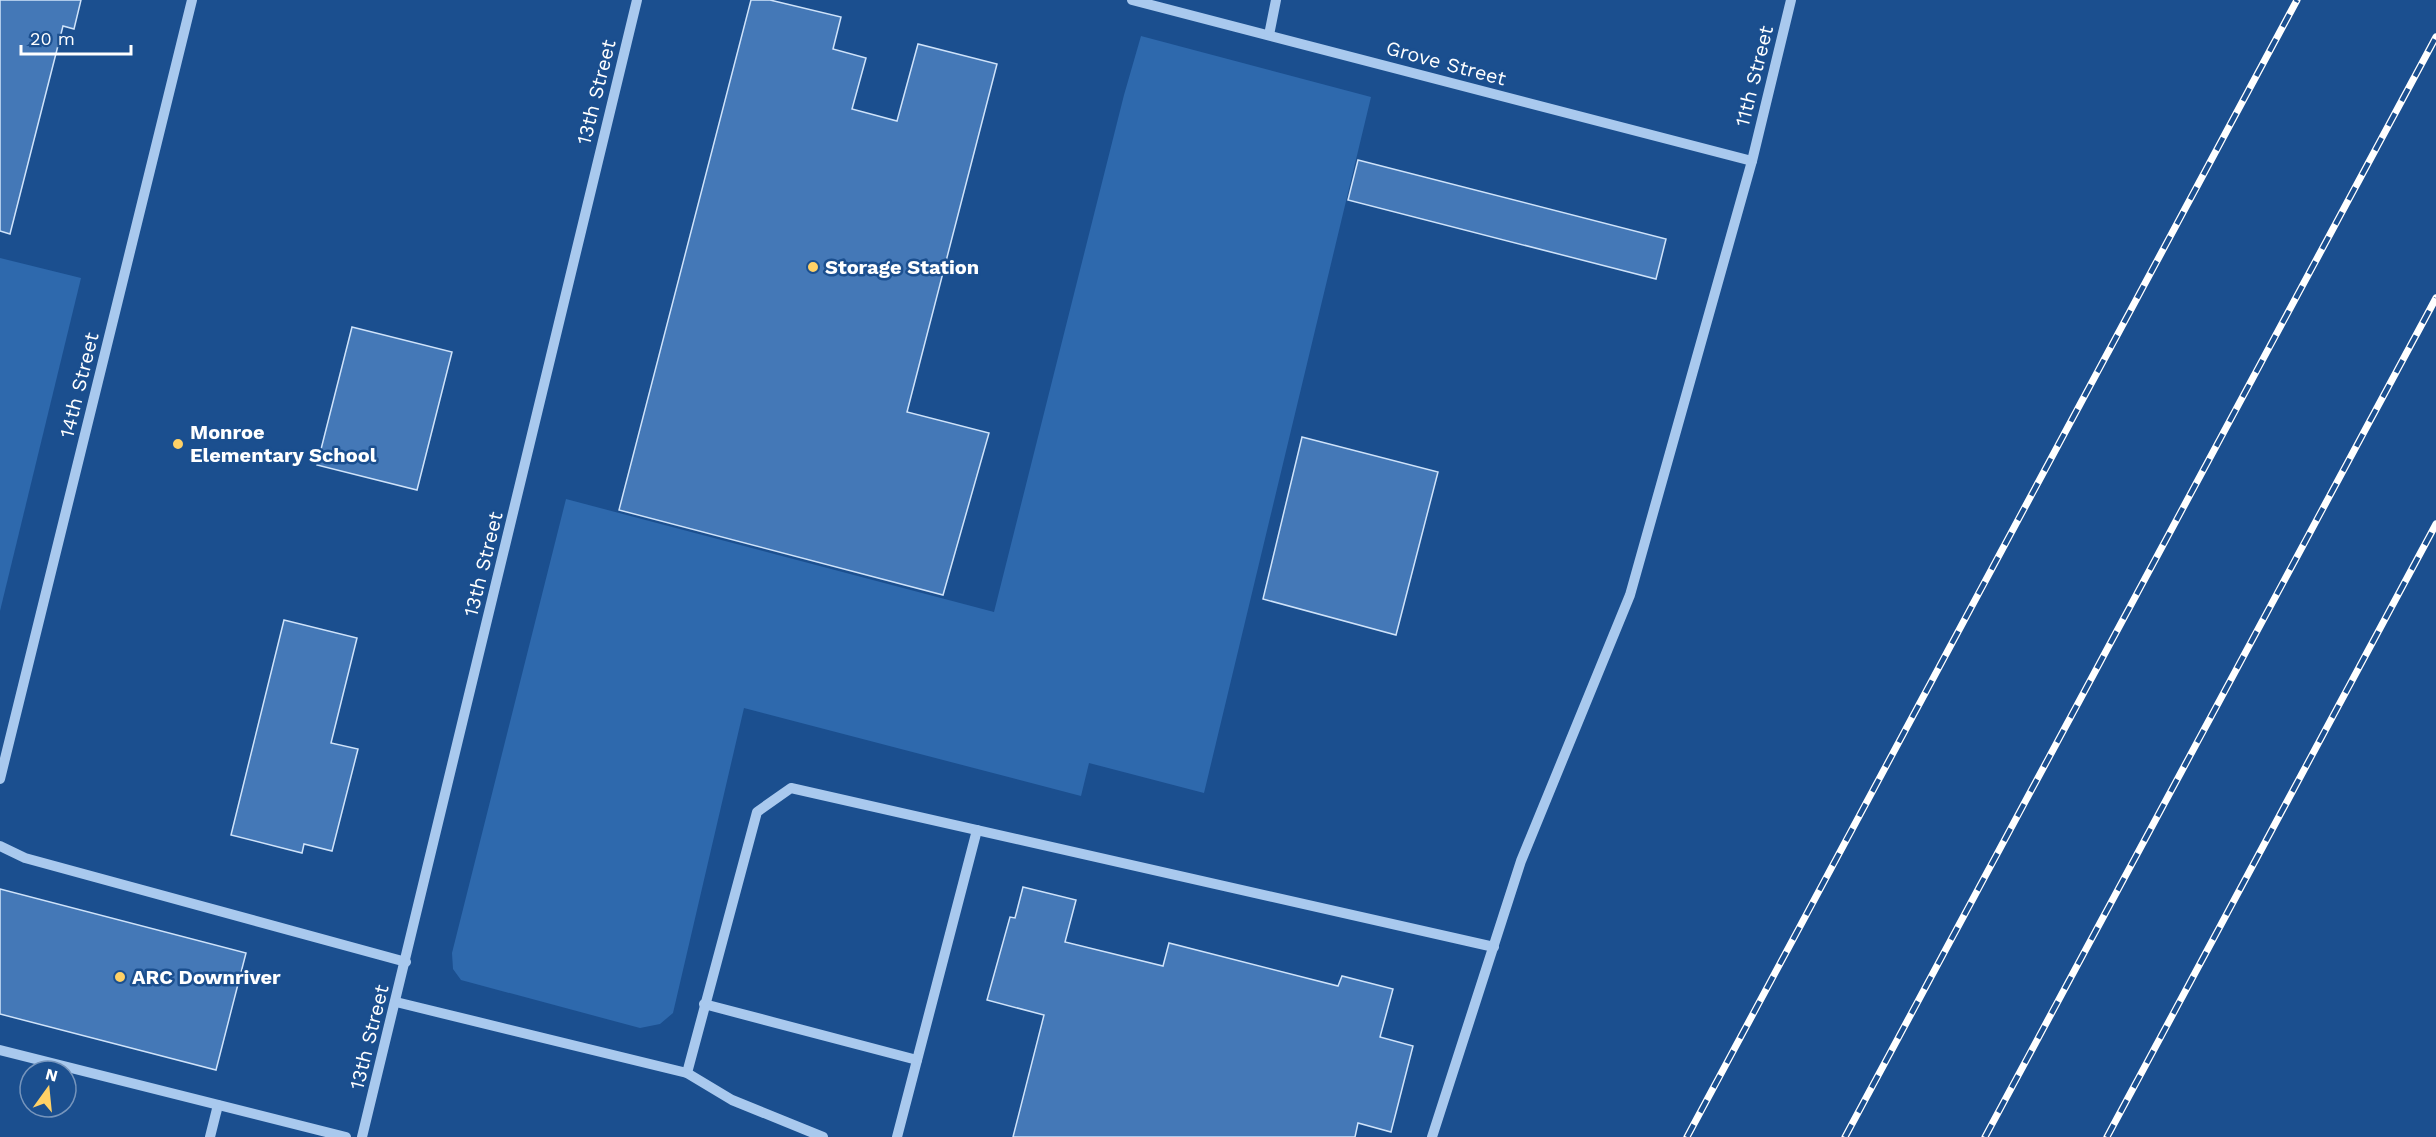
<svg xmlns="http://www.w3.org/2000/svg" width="2436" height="1137" viewBox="0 0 2436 1137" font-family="'Work Sans',sans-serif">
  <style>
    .green { fill: #2e69ad }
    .building { fill: #4478b7; stroke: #cfe3fa; stroke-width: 1.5 }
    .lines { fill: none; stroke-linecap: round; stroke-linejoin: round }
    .minor { stroke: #a9c9ee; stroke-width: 10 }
    .rail-casing { stroke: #fff; stroke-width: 7 }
    .rail { stroke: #1b4f8f; stroke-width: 4.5; stroke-dasharray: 14; stroke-linecap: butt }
    .poi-dot { fill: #ffd166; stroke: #1b4f8f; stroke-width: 2 }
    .labels { text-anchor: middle; stroke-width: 5; stroke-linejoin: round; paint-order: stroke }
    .street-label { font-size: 20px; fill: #fff; stroke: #1b4f8f }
    .poi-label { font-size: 20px; font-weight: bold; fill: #fff; stroke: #1b4f8f; text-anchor: start }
  </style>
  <rect width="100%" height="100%" fill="#1b4f8f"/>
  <g class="green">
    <path d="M1141 36 1371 97 1204 793 1089 763 1081 796 744 708 673 1013 660 1024 640 1028 461 980 453 969 452 953 566 499 994 612 1124 95Z"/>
    <path d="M0 258 81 278 0 611Z"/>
  </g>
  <g class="building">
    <path d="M0 0H81L74 29 63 26 10 234 0 231Z"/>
    <path d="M751 0H770L841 17 833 49 866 58 852 109 897 121 918 44 997 64 907 412 989 433 943 595 619 510Z"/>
    <path d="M1358 160 1666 239 1656 279 1348 200Z"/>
    <path d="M352 327 452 352 417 490 317 465Z"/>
    <path d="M1302 437 1438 472 1396 635 1263 599Z"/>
    <path d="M284 620 357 638 331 743 358 749 332 851 304 844 302 853 231 835Z"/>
    <path d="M1023 887 1076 900 1065 942 1163 966 1169 943 1338 986 1342 976 1393 989 1380 1037 1413 1046 1391 1132 1358 1123 1355 1137H1013L1044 1015 987 1000 1010 917 1015 918Z"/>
    <path d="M0 889 246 953 216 1070 0 1014Z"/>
  </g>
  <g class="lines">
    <g class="minor">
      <path d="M1132 0 1752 161"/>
      <path d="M1269 35 1276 0"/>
      <path d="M0 779 192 0"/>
      <path d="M0 846 25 858 406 962"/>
      <path d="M396 1002 687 1073 732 1100 823 1137"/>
      <path d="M704 1004 917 1060"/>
      <path d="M0 1050 346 1137"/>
      <path d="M687 1073 757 812 791 788 1494 947"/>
      <path d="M210 1137 218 1105"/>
      <path d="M362 1137 637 0"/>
      <path d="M897 1137 977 830"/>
      <path d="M1432 1137 1521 861 1630 595 1752 161 1791 0"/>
    </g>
    <defs>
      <g id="rail">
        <path d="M1687 1137 2297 0"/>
        <path d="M1845 1137 2436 37"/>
        <path d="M1985 1137 2436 298"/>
        <path d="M2107 1137 2436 524"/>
      </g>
    </defs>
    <use href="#rail" class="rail-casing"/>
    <use href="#rail" class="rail"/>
  </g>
  <g class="poi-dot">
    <circle cx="813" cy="267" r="6"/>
    <circle cx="178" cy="444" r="6"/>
    <circle cx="120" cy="977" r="6"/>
  </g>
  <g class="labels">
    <g class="street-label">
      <text transform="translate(1446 63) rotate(15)" y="7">Grove Street</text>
      <text transform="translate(1754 76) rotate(-76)" y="7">11th Street</text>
      <text transform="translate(596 92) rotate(-76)" y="7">13th Street</text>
      <text transform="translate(79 385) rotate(-76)" y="7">14th Street</text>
      <text transform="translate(483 564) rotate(-76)" y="7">13th Street</text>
      <text transform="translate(369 1037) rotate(-76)" y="7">13th Street</text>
    </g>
    <g class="poi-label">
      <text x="825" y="274">Storage Station</text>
      <text x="190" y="439">Monroe<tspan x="190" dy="23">Elementary School</tspan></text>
      <text x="132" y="984">ARC Downriver</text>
    </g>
  </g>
  <g transform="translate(48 1089) rotate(15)"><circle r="28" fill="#1b4f8f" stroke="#7695bc" stroke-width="1.5"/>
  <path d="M0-4.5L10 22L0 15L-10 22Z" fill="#ffd166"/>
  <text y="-9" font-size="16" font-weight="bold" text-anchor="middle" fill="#ffffff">N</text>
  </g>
  <path d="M21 45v9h110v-9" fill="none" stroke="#ffffff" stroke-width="3"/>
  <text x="30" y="45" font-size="18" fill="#ffffff" stroke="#1b4f8f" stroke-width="4.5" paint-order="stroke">20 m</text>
</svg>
